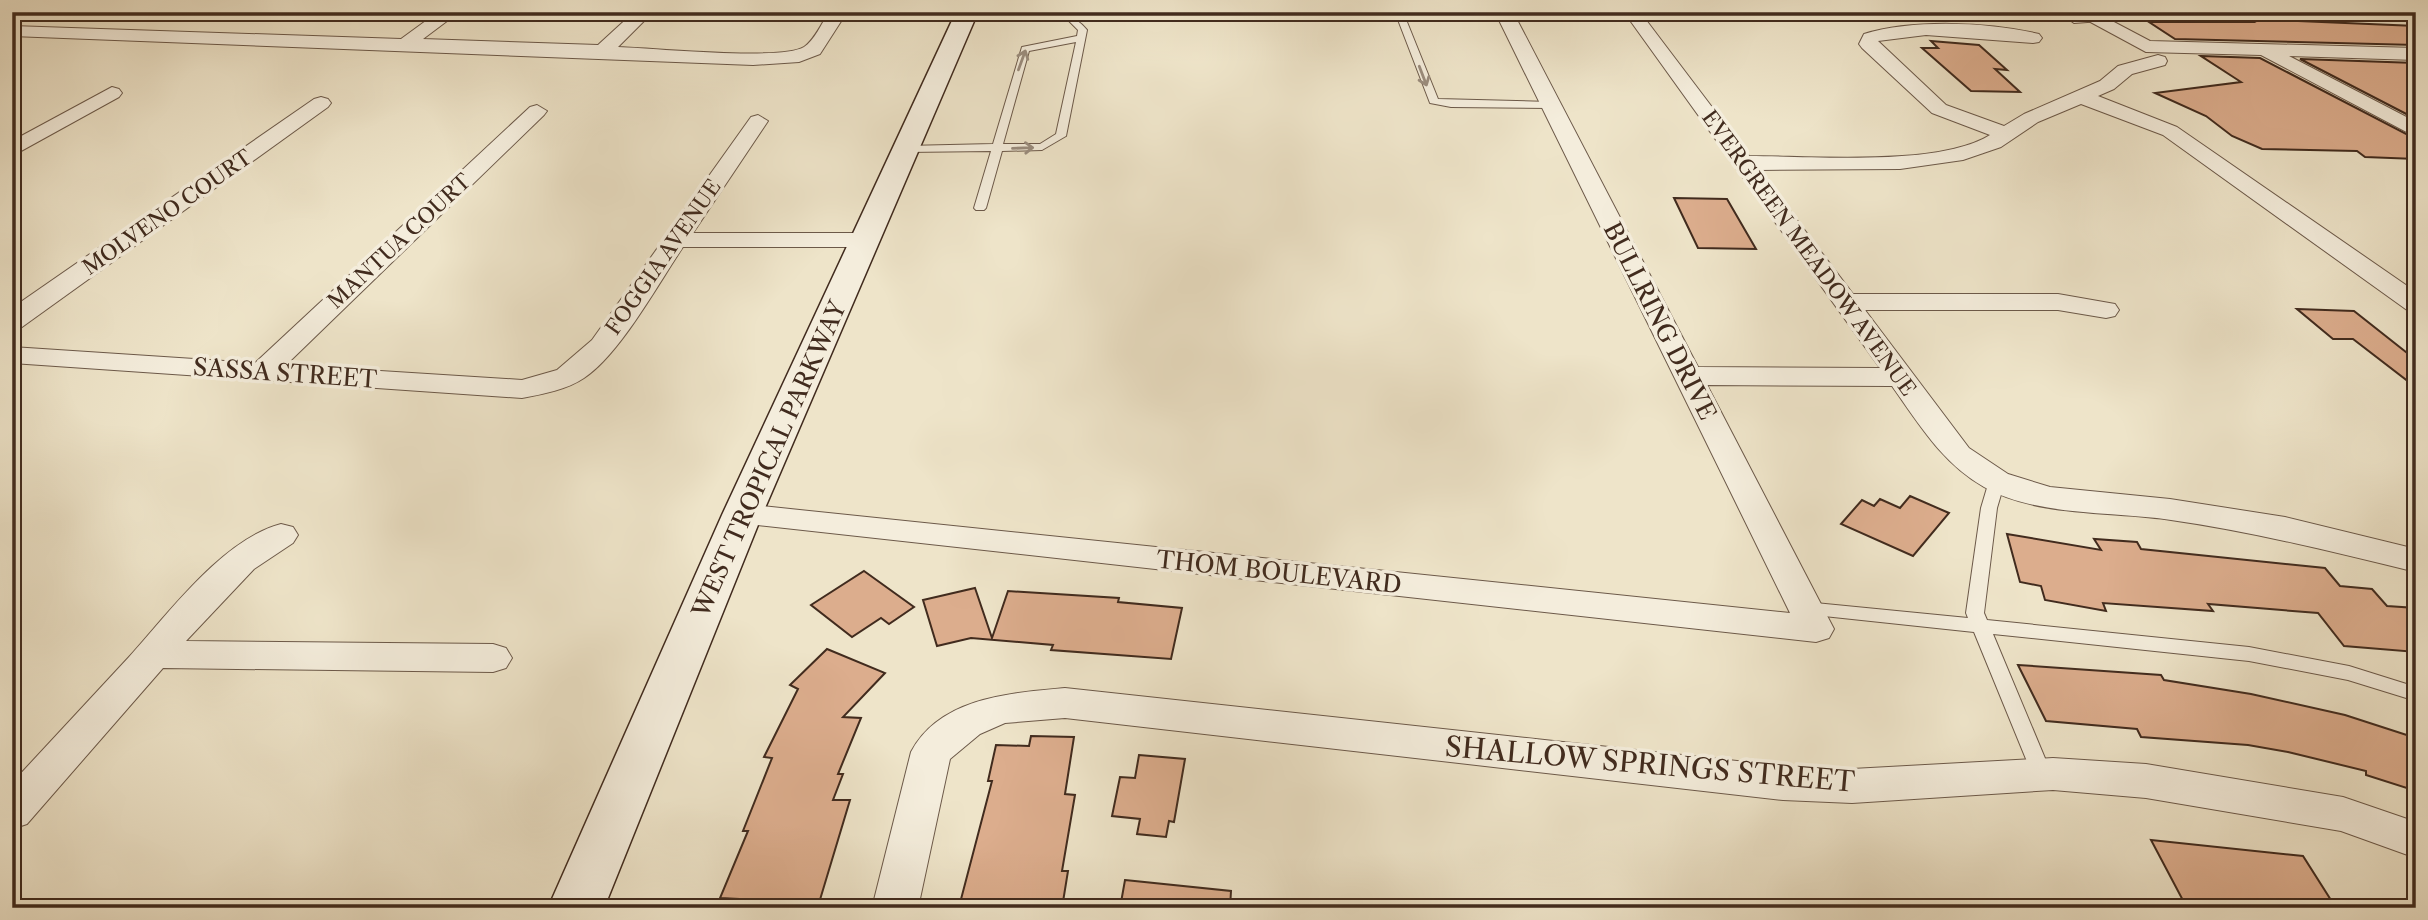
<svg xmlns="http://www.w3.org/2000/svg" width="2428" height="920" font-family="'Libre Caslon Text',serif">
	<rect width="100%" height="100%" fill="#eee4c9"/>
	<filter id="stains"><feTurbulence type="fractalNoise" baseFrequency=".00286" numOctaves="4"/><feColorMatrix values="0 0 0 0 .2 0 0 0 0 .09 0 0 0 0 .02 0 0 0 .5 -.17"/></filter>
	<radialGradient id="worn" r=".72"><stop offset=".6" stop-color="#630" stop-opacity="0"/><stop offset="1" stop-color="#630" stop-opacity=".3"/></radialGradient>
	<g fill="#dcad8d" stroke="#412b1e" stroke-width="2">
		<polygon points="2248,19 2416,26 2416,45 2175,39 2149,22 2253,22"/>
		<polygon points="1931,41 1979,45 2007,70 1995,69 2020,92 1971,91 1922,48 1938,48"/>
		<polygon points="2201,56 2260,58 2416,139 2416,159 2365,157 2357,151 2262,149 2232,136 2206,116 2155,93 2241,82"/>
		<polygon points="2300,59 2416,63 2416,119"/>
		<polygon points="1674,198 1727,199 1756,249 1698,248"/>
		<polygon points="2297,309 2354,311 2416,360 2416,373 2409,382 2353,339 2333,339"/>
		<polygon points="1910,496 1949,513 1913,556 1841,524 1862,500 1874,506 1880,499 1900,508"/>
		<polygon points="2007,534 2101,550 2094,539 2137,542 2141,549 2325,568 2340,586 2372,589 2387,606 2416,608 2416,652 2344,646 2318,613 2208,604 2213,611 2103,603 2106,611 2045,600 2041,586 2020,582"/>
		<polygon points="864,571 914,607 889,624 881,618 852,637 811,605"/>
		<polygon points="975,588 992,638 1008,591 1119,598 1118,602 1182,608 1171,659 1051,650 1053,645 971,638 937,646 923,600"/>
		<polygon points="827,649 885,673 843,717 861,718 838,774 843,774 833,800 850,800 819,903 720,898 748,831 743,831 772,758 764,757 798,689 790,685"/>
		<polygon points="2018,665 2161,675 2164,680 2251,694 2345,715 2416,738 2416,791 2366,775 2366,771 2288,752 2248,745 2141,737 2137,729 2046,721"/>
		<polygon points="1031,736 1074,737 1065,794 1075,795 1062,871 1068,871 1062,908 978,908 979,904 960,903 992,781 988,781 996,745 1029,746"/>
		<polygon points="1139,755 1185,759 1174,822 1169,821 1166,837 1137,834 1140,819 1112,816 1120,777 1135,778"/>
		<polygon points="2151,840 2303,856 2336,908 2187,908"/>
		<polygon points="1125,880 1231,891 1230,908 1120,908"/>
	</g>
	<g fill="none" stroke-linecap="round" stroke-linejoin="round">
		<defs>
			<g id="lane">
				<polygon points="1012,12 1008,15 967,16 963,13"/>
				<path d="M 1034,12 C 1057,12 1072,12 1087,30 L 1066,136 L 1042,150 L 1002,151 L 986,208 L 984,210 L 976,210 L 974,208 L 991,151 L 906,152 L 901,149 L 906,146 L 993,144 L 1022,47 L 1077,36 L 1078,30 L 1069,21 ZM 1076,42 L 1056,134 L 1040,144 L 1003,144 L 1029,51 Z"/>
				<polygon points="1395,12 1403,12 1438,99 1550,102 1555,105 1550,108 1451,107 1430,103"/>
				<polygon points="2098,16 2102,19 2101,21 2074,23 2070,20 2074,17"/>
				<polygon points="1997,476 2005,481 1997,508 1984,613 1987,620 2249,647 2349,666 2416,687 2416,701 2348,680 2249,661 1993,634 2052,775 2049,781 2042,783 2035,781 1974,632 1805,614 1799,612 1796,608 1799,604 1805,602 1968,618 1966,613 1981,508 1989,481"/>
			</g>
			<g id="street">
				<path d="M 438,12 L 459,12 L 423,39 L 598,45 L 634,12 L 653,12 L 618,47 C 652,48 780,61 804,47 C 814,41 822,23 829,12 L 847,12 L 820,54 L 799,62 L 753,65 L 12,36 L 12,26 L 401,39 Z"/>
				<path d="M 1495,12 L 1513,12 L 1698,367 L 1880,368 L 1624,12 L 1640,12 L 1749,156 C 1811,156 1938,167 1990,135 L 1932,113 L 1862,48 L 1859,44 L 1864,34 C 1913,19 1989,22 2039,34 L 2042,38 L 2039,42 L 2033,43 L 1926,35 L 1878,41 L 1946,105 L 2004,126 L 2024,114 L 2100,81 L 2118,66 L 2158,55 L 2165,57 L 2167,61 L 2165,65 L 2132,74 L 2114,89 L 2098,96 L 2177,127 L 2416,292 L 2416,312 L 2407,310 L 2163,135 L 2081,104 L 2038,122 L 2001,147 L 1963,160 L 1900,169 L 1759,170 L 1853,294 L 2058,294 L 2115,304 L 2119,310 L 2115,316 L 2106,318 L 2058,310 L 1865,310 L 1969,448 L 2008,474 L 2050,487 L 2170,499 L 2285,517 L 2416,549 L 2416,572 C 2335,552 2254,532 2171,520 C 2113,511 2037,517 1984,487 C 1942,463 1919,424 1892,386 L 1707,385 L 1834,629 L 1829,638 L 1816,642 L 730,522 L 725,515 L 730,508 L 742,504 L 1790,613 Z"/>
				<polygon points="2072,12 2095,12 2150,41 2416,48 2416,60 2289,56 2416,122 2416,137 2261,55 2146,52"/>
				<polygon points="112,87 119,89 122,93 119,97 12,156 12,141"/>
				<polygon points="321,97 328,99 331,103 328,107 22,327 12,329 12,308 314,99"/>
				<path d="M 537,105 L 547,111 L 544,115 L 286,365 L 522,380 L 557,370 L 592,340 L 751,117 L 758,115 L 768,121 L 693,233 L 865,233 L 874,235 L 877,240 L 874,245 L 865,247 L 683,247 C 658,284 620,354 584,378 C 566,390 543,394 522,398 L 12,363 L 12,347 L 255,363 L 530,107 Z"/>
				<path d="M 281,524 L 293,527 L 298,535 L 293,543 L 254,569 L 186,641 L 493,644 L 506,648 L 512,658 L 506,668 L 493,672 L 163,668 L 27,824 L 12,829 L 12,783 C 51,741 90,699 129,657 C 168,614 223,539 281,524 Z"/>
				<path d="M 1065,688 L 1783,766 L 1852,769 L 2053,758 L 2146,764 L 2343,797 L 2416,822 L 2416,858 L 2341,831 L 2146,798 L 2053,790 L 1852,803 L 1783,800 L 1065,718 L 1005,723 L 980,734 L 950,759 L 918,908 L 872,908 L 911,752 C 940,697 1011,693 1065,688 Z"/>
			</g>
			<polygon id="secondary" points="956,12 978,12 762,515 604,908 548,908 722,515"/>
		</defs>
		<use href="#lane" stroke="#6c5949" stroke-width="2"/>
		<use href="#street" stroke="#6c5949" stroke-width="2"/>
		<use href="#secondary" stroke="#412b1e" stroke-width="3"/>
		<use href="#lane" fill="#f4eddc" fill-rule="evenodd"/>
		<use href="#street" fill="#f4eddc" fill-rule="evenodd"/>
		<use href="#secondary" fill="#f4eddc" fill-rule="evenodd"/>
	</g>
	<defs><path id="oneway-shaft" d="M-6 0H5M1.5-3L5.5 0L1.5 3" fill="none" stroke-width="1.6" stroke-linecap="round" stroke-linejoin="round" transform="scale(1.75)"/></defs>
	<g stroke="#9a8c7d">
		<use href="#oneway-shaft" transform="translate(1022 60) rotate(-70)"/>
		<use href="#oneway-shaft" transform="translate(1423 76) rotate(69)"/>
		<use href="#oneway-shaft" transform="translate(1023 148) rotate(-2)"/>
	</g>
	<g text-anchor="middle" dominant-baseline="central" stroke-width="7" stroke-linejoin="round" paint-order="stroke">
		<g font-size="21" fill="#412b1e" stroke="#f4eddc">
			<text transform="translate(167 212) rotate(-35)">MOLVENO COURT</text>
			<text transform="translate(399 241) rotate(-43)">MANTUA COURT</text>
			<text transform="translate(1809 253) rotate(54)">EVERGREEN MEADOW AVENUE</text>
			<text transform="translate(663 257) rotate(-55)">FOGGIA AVENUE</text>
		</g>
		<g font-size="24" fill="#412b1e" stroke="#f4eddc">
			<text transform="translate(1660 321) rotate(63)">BULLRING DRIVE</text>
			<text transform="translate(285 373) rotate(4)">SASSA STREET</text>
			<text transform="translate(769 459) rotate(-66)">WEST TROPICAL PARKWAY</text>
			<text transform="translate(1279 572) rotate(6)">THOM BOULEVARD</text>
		</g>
		<g font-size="28" fill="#412b1e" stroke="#f4eddc">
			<text transform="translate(1650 764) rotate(5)">SHALLOW SPRINGS STREET</text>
		</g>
	</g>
	<rect width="2428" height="920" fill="none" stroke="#eee4c9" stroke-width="42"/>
	<rect x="14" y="14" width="2400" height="892" fill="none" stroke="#412b1e" stroke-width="3.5"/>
	<rect x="21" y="21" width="2386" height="878" fill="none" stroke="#412b1e" stroke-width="2"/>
	<rect width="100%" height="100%" filter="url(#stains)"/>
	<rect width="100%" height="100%" fill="url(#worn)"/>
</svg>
